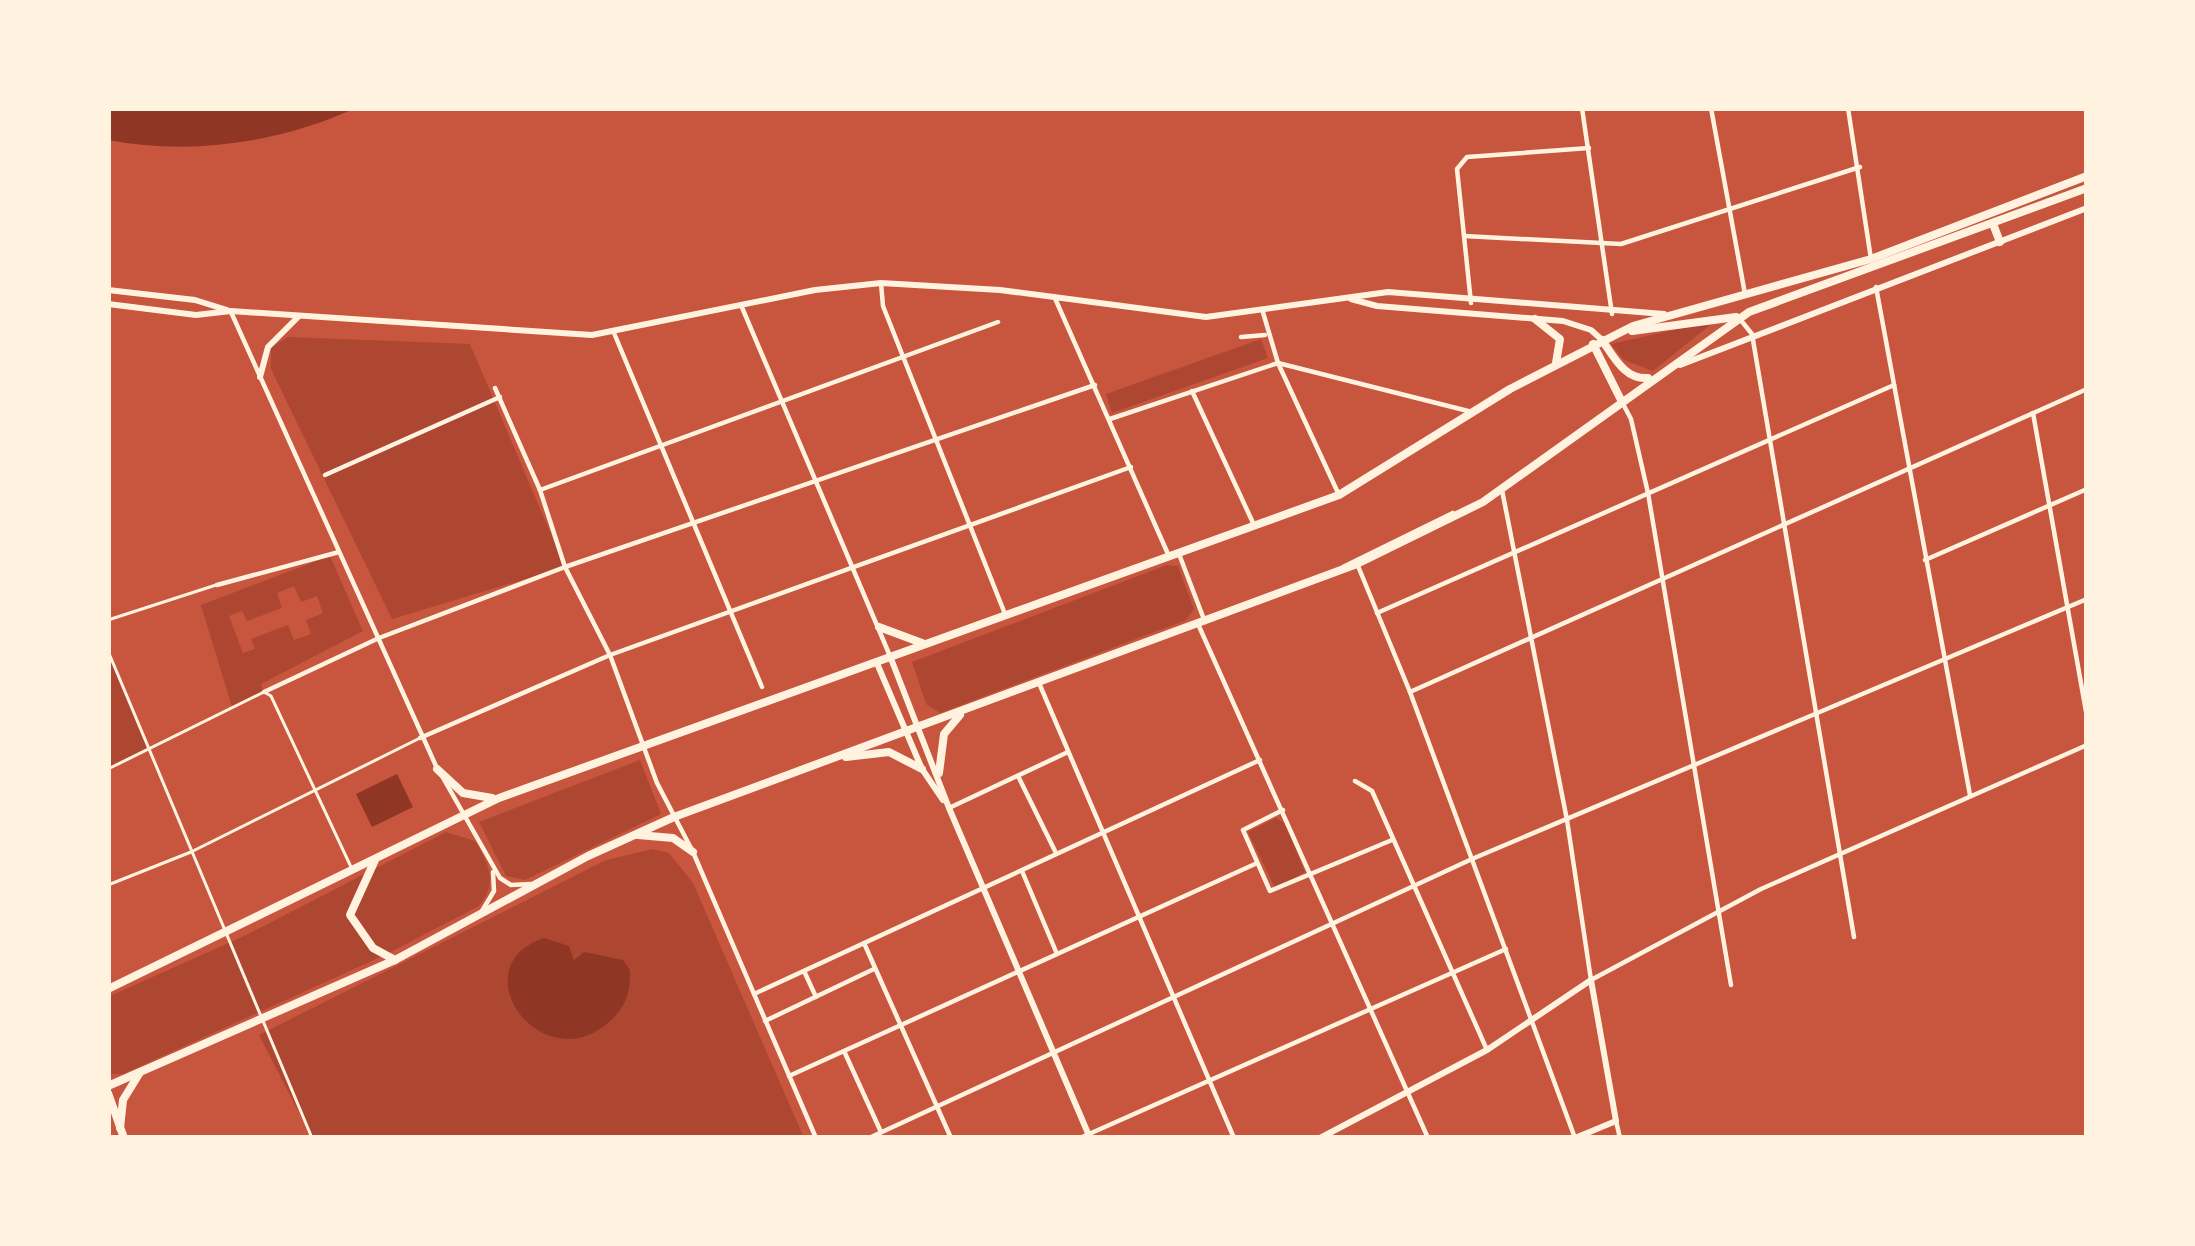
<svg xmlns="http://www.w3.org/2000/svg" width="2195" height="1246" font-family="'Titillium Web',sans-serif">
	<rect width="100%" height="100%" fill="#c8553d"/>
	<g fill="#ae4732" fill-rule="evenodd">
		<polygon points="1715,321 1653,371 1624,360 1611,344"/>
		<polygon points="288,337 470,344 565,567 392,619 271,369 271,348"/>
		<polygon points="1261,339 1268,358 1112,413 1106,394"/>
		<path d="M 330,556 L 363,631 L 261,684 L 264,692 L 232,707 L 201,605 ZM 294,586 L 301,602 L 317,596 L 323,613 L 306,620 L 311,634 L 294,640 L 288,625 L 251,639 L 255,649 L 243,653 L 229,616 L 242,611 L 247,621 L 282,608 L 277,593 Z"/>
		<polygon points="1167,565 1178,566 1194,609 1186,620 940,713 926,704 912,662"/>
		<polygon points="108,651 149,749 108,769"/>
		<polygon points="640,760 661,814 525,880 506,876 479,822"/>
		<polygon points="1276,818 1285,823 1305,872 1275,888 1248,832"/>
		<path d="M 446,832 L 475,841 C 489,863 498,884 479,906 L 387,954 L 123,1074 L 111,1074 L 108,997 L 246,935 Z"/>
		<polygon points="653,849 669,853 693,883 804,1138 312,1138 259,1035 606,860"/>
	</g>
	<g fill="#8f3625">
		<path d="M 108,108 L 356,108 C 278,143 192,156 108,140 Z"/>
		<polygon points="397,774 413,807 372,827 356,794"/>
		<path d="M 544,938 L 569,946 L 574,960 L 584,952 L 623,960 L 630,970 C 631,991 626,1007 610,1021 C 543,1083 458,967 544,938 Z"/>
	</g>
	<g fill="none" stroke-linecap="round" stroke-linejoin="round">
		<polyline stroke="#fff3e0" stroke-width="3" points="1343,566 1453,512"/>
		<g stroke="#fff3e0" stroke-width="3">
			<polyline points="108,620 216,585"/>
			<polyline points="108,651 312,1138"/>
			<polyline points="108,769 264,692 271,696 351,867"/>
			<polyline points="108,885 191,852 418,739"/>
		</g>
		<g stroke="#fff3e0" stroke-width="4.5">
			<polyline points="1582,108 1612,314"/>
			<polyline points="1711,108 1745,294"/>
			<polyline points="1848,108 1871,259"/>
			<polyline points="1464,236 1621,244 1860,167"/>
			<polyline points="881,283 883,306 1005,614"/>
			<polyline points="1876,287 1970,795"/>
			<polyline points="1054,296 1168,554"/>
			<polyline points="1471,303 1457,169 1467,157 1589,148"/>
			<polyline points="741,305 890,656"/>
			<polyline points="1262,309 1278,363 1339,495"/>
			<polyline points="231,312 436,766"/>
			<polyline points="1739,318 1752,334 1854,937"/>
			<polyline points="614,333 762,687"/>
			<polyline points="1241,337 1265,335"/>
			<polyline points="495,388 540,490 565,567 610,655 657,783 693,852 816,1138"/>
			<polyline points="1192,391 1254,525"/>
			<polyline points="1622,402 1631,419 1648,493 1731,985"/>
			<polyline points="2033,413 2087,717"/>
			<polyline points="1110,419 1278,363 1472,412"/>
			<polyline points="325,475 500,397"/>
			<polyline points="540,490 998,322"/>
			<polyline points="1502,490 1567,820 1591,980 1761,889 2087,745"/>
			<polyline points="1179,554 1205,622"/>
			<polyline points="1925,560 2087,489"/>
			<polyline points="1358,566 1410,692 1575,1138"/>
			<polyline points="217,585 339,552"/>
			<polyline points="1377,613 1894,385"/>
			<polyline points="1198,624 1428,1138"/>
			<polyline points="1039,683 1234,1138"/>
			<polyline points="264,692 379,638 565,567 1095,385"/>
			<polyline points="1410,692 2087,389"/>
			<polyline points="420,738 610,655 1131,467"/>
			<polyline points="442,776 500,878 511,885 531,884"/>
			<polyline points="1018,776 1055,851"/>
			<polyline points="1355,781 1372,791 1487,1050"/>
			<polyline points="949,808 1068,752"/>
			<polyline points="1283,810 1243,830 1270,891 1392,840"/>
			<polyline points="1022,871 1057,954"/>
			<polyline points="482,911 494,891 493,872"/>
			<polyline points="864,943 951,1138"/>
			<polyline points="804,971 816,997"/>
			<polyline points="754,994 1260,760"/>
			<polyline points="765,1021 874,969"/>
			<polyline points="844,1051 881,1132"/>
			<polyline points="789,1076 1255,864"/>
			<polyline points="1616,1121 1620,1138"/>
			<polyline points="869,1138 1472,859 2087,599"/>
			<polyline points="1080,1138 1506,949"/>
		</g>
		<g stroke="#fff3e0" stroke-width="6">
			<polyline points="108,290 195,300 227,310"/>
			<polyline points="1351,299 1377,306 1563,321 1591,330 1602,340"/>
			<polyline points="108,304 196,315 231,311 592,335 815,290 881,283 1000,290 1206,317 1388,292 1664,314"/>
			<polyline points="1680,365 2087,208"/>
			<polyline points="260,377 268,347 298,317"/>
			<polyline points="890,656 949,808 1090,1138"/>
			<polyline points="876,661 922,769 943,800"/>
			<polyline points="1320,1138 1487,1050 1591,980 1616,1121 1575,1138"/>
		</g>
		<g stroke="#fff3e0" stroke-width="8">
			<polyline points="1993,224 2000,242"/>
			<polyline points="1535,319 1560,339 1556,363"/>
			<polyline points="1632,331 1736,317"/>
			<path d="M 1602,340 C 1614,357 1625,380 1648,378"/>
			<polyline points="1593,344 1622,402"/>
			<polyline points="879,627 922,643"/>
			<polyline points="846,757 889,752 922,769"/>
			<polyline points="437,769 463,793 492,798"/>
			<polyline points="939,773 944,734 960,715"/>
			<polyline points="638,835 673,838 693,852"/>
			<polyline points="375,860 350,915 373,948 395,960"/>
			<polyline points="108,989 499,798 1339,495 1510,389 1633,326 1871,259 2087,176"/>
			<polyline points="108,1086 395,960 588,856 674,817 1357,564 1483,502 1749,312 2087,188"/>
			<polyline points="108,1093 124,1138"/>
			<polyline points="120,1128 123,1100 139,1074"/>
		</g>
	</g>
	<rect width="2195" height="1246" fill="none" stroke="#fff3e0" stroke-width="222"/>
</svg>
